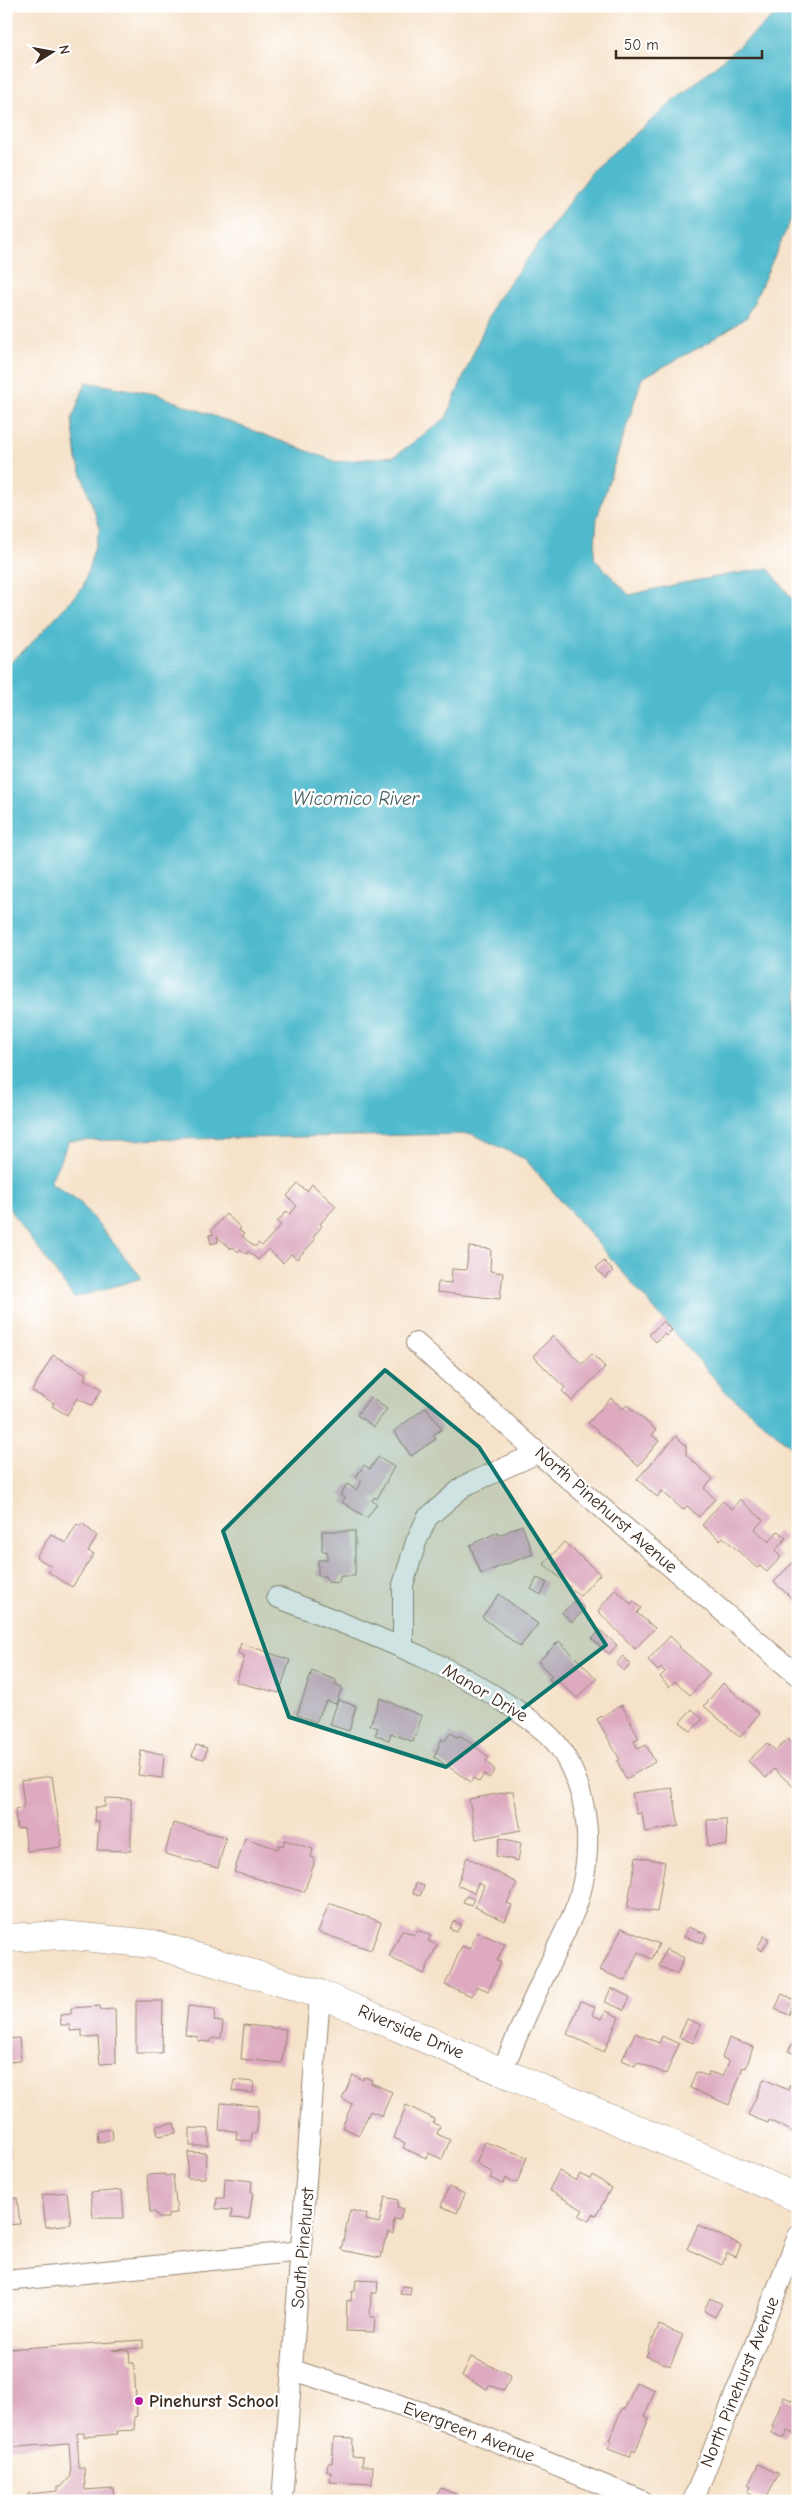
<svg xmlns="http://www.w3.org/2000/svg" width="804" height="2507" font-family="'Comic Neue',sans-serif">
	<rect width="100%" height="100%" fill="#fff"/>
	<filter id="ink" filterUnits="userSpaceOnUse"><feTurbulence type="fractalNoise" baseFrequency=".02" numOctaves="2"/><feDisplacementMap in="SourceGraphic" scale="10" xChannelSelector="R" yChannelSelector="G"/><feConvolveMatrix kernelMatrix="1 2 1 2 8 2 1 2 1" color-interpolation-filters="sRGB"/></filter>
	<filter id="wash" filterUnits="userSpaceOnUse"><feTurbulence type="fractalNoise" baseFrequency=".0096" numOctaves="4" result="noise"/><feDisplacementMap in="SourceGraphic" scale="20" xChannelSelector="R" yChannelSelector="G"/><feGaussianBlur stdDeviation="1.12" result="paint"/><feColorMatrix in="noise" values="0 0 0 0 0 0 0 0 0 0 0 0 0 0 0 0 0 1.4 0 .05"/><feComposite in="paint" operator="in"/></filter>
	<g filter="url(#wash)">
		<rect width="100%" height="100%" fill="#f6e2c9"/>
		<polygon fill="#50bacd" stroke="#467276" points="786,6 798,6 798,204 747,317 704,345 642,378 597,518 594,558 629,595 677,584 768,568 798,606 798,1452 725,1391 525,1159 472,1134 69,1141 50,1182 79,1201 142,1278 74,1298 8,1207 6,1208 6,666 30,645 83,587 100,528 77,460 72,419 86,382 155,394 337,462 395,456 446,418 495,302 595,168"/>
		<g id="blocks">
			<g fill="#ddaac0">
				<polygon points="298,1184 307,1191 312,1184 336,1206 320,1224 322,1226 313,1237 315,1240 297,1259 291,1254 283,1263 268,1249 258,1260 248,1251 246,1254 240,1249 238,1252 233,1247 231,1249 217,1236 218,1242 211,1244 209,1235 214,1234 211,1231 226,1214 241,1228 239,1230 244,1234 242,1236 255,1247 258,1243 262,1246 281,1225 277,1222 287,1211 290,1214 297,1206 287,1196"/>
				<polygon points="469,1247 491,1249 490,1271 503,1273 500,1299 437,1292 438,1282 451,1283 452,1269 466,1270"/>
				<polygon points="604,1261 613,1271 605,1278 596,1268"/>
				<polygon points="663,1321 672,1330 666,1336 664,1334 656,1342 649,1335"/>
				<polygon points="553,1336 582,1364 592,1354 605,1367 572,1401 562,1391 565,1388 533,1356"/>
				<polygon points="53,1355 87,1374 84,1379 102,1389 92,1406 77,1398 67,1415 52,1406 54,1403 32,1391"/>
				<polygon points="370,1397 387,1409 374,1427 357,1415"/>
				<polygon points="611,1398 623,1409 627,1405 656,1430 652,1435 659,1441 638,1466 588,1423"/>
				<polygon points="426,1407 442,1429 433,1435 436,1439 411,1456 394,1431"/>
				<polygon points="676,1436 686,1446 686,1455 713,1479 704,1488 715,1499 699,1517 687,1506 683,1510 662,1491 657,1497 637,1479"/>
				<polygon points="378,1457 394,1467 377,1499 374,1497 372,1501 377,1504 367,1518 342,1502 345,1498 340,1495 347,1484 356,1490 362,1481 356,1477 364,1465 370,1469"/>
				<polygon points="740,1499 763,1520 755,1529 769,1542 778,1531 786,1538 775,1551 781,1557 767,1572 760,1566 757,1568 723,1537 720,1540 702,1525 723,1501 732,1509"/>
				<polygon points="82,1523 97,1536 88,1551 94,1554 72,1587 48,1572 52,1567 36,1557 51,1534 66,1543 77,1524 80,1526"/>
				<polygon points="522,1525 533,1554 481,1574 470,1545 498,1532 499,1535"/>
				<polygon points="322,1531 355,1531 355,1576 341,1576 338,1583 328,1582 325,1576 318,1576 318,1560 327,1560 327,1551 322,1551"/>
				<polygon points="564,1542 600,1574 580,1596 544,1564"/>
				<polygon points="794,1561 798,1565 798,1604 774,1582"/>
				<polygon points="537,1578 547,1583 541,1595 531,1589"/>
				<polygon points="615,1589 631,1604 633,1601 641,1608 637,1613 655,1628 635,1649 598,1611"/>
				<polygon points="499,1594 538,1624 520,1647 482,1617"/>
				<polygon points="576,1600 585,1609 572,1622 562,1613"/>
				<polygon points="600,1630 617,1645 609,1654 592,1639"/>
				<polygon points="670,1636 680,1646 679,1647 710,1674 690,1695 675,1681 669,1687 660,1677 665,1672 661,1668 658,1671 648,1660"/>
				<polygon points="559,1641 597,1679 577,1698 558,1681 555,1684 549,1679 552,1676 538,1662"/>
				<polygon points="241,1643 290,1660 279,1693 236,1682 245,1656 238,1653"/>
				<polygon points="623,1656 631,1664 624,1671 616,1664"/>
				<polygon points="312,1671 336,1680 335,1684 342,1687 336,1704 327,1701 325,1703 316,1722 297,1715"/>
				<polygon points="723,1683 759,1714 740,1737 704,1706"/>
				<polygon points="380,1698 422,1716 413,1742 391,1733 389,1740 375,1735 378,1728 370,1725"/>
				<polygon points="338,1700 356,1706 349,1731 330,1725"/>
				<polygon points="622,1705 639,1739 634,1741 638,1749 646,1745 655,1762 626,1779 617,1761 620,1760 597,1719"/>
				<polygon points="692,1709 703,1719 691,1731 680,1722"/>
				<polygon points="451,1732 456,1737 461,1736 489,1757 486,1761 495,1770 489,1778 484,1774 479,1782 473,1778 471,1782 434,1757 442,1739 445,1741"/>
				<polygon points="787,1739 798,1749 798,1785 795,1788 774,1769 766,1778 748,1761 767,1743 776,1751"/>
				<polygon points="196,1745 207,1748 204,1759 192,1756"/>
				<polygon points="141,1751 164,1754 162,1778 138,1775"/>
				<polygon points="52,1776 62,1847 27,1851 24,1828 17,1829 15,1809 22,1808 24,1805 21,1780"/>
				<polygon points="672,1788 679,1826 645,1832 642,1813 637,1814 632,1793"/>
				<polygon points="513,1791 521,1830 476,1839 469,1799"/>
				<polygon points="105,1798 131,1799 131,1851 97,1850 99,1821 94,1821 95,1807 105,1807"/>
				<polygon points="726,1819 727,1845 708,1846 707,1820"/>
				<polygon points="173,1823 226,1837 218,1868 165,1854"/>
				<polygon points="245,1838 278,1849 279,1845 283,1846 285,1840 313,1849 311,1857 314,1858 314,1864 304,1892 234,1872"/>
				<polygon points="500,1838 521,1843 518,1861 496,1856"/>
				<polygon points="467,1857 517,1883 507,1903 512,1905 505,1921 475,1907 484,1886 478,1883 474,1893 457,1885"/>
				<polygon points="636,1857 665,1862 657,1912 627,1908"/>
				<polygon points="416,1883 424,1886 420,1896 413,1893"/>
				<polygon points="466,1896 474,1899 471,1905 463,1902"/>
				<polygon points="329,1903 381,1922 371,1950 318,1932"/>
				<polygon points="453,1921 461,1924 457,1932 450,1929"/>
				<polygon points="688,1927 706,1934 703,1943 684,1937"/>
				<polygon points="622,1928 659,1944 652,1959 638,1952 625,1981 600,1970"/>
				<polygon points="402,1930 415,1935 417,1930 431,1936 428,1941 437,1945 424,1974 389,1957"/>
				<polygon points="477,1932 505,1944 497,1961 501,1962 488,1991 477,1986 472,1996 445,1985 462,1946 470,1949"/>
				<polygon points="764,1936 769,1939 762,1951 757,1948"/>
				<polygon points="666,1949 684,1958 677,1974 659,1966"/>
				<polygon points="611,1988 630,1997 624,2010 605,2002"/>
				<polygon points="782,1994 795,2000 789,2015 775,2009"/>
				<polygon points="136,2001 163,2001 162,2053 136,2053"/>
				<polygon points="581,2001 595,2007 592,2015 602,2019 606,2011 619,2017 604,2052 567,2034"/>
				<polygon points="100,2006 101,2010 115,2009 116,2063 100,2064 98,2037 86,2038 82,2036 82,2030 70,2031 70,2025 61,2025 60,2015 71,2014 71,2008"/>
				<polygon points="188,2006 215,2009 214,2021 223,2022 221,2038 212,2038 211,2042 198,2041 198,2037 185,2035"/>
				<polygon points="687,2019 701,2025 693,2043 679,2037"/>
				<polygon points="244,2025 286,2029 282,2063 241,2059"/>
				<polygon points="635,2033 659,2043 662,2036 679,2044 666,2074 637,2062 635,2066 622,2060"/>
				<polygon points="798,2035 798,2055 788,2051"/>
				<polygon points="19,2038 21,2061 6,2062 6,2039"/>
				<polygon points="729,2038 753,2047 746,2068 743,2067 729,2105 690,2088 696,2072 708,2076 709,2072 723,2076 729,2061 722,2058"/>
				<polygon points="353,2075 363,2080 364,2077 372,2080 371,2083 392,2092 382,2116 370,2111 359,2135 342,2127 352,2104 342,2099"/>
				<polygon points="764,2079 788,2090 790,2085 798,2088 798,2123 793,2132 769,2120 768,2123 748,2115"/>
				<polygon points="234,2080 254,2082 253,2093 232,2091"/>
				<polygon points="221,2103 258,2106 258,2125 256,2133 252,2133 251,2141 236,2140 237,2131 219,2130"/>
				<polygon points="406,2105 434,2119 433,2123 440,2126 437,2134 450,2140 442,2159 428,2153 426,2158 403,2148 405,2143 394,2138"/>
				<polygon points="174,2123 176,2133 158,2136 156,2126"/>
				<polygon points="190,2128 209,2129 209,2146 190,2146"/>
				<polygon points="112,2129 113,2140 98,2142 97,2131"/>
				<polygon points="485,2142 527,2157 517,2183 506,2178 504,2184 490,2178 493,2173 476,2163"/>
				<polygon points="6,2145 9,2145 10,2157 6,2157"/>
				<polygon points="188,2152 206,2153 205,2178 187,2178"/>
				<polygon points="559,2171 576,2181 580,2174 591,2179 593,2175 611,2188 596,2216 592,2214 589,2221 579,2216 583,2210 549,2190"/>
				<polygon points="165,2174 165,2176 173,2175 177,2213 168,2214 168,2218 159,2218 155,2212 150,2212 147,2175"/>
				<polygon points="225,2178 252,2181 251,2192 253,2192 249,2219 231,2218 232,2210 216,2209 217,2198 224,2198"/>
				<polygon points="449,2187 465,2194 457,2213 441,2206"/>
				<polygon points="122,2190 124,2218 93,2218 91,2193"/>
				<polygon points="67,2192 71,2224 46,2227 42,2195"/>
				<polygon points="385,2197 398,2200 397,2207 403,2209 400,2220 394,2219 393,2234 389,2232 387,2239 385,2239 381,2258 341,2250 350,2210 367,2214 366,2220 379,2223"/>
				<polygon points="17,2198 20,2224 6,2225 6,2199"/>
				<polygon points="698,2225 741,2245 736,2257 727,2253 722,2265 687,2249"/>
				<polygon points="356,2280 378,2281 377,2293 371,2293 370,2317 375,2317 374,2332 346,2331 347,2300 351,2301 352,2291 355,2291"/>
				<polygon points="402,2286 411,2287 410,2295 400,2294"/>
				<polygon points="710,2298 722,2304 715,2317 704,2311"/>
				<polygon points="659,2325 683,2335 670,2366 646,2356"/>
				<polygon points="143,2340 143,2348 112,2350 129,2351 130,2363 134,2363 137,2416 134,2417 135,2430 117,2431 118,2434 84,2437 84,2433 77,2433 79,2468 84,2468 85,2490 113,2488 114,2501 28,2501 28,2494 58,2491 58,2486 62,2486 71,2476 69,2443 6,2448 6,2349"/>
				<polygon points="471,2357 511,2375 504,2391 489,2385 487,2389 462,2376"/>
				<polygon points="636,2382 655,2390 645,2416 649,2418 635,2452 632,2450 629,2457 608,2449 612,2441 609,2440 622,2408 625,2409"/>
				<polygon points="784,2397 798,2403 798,2426 795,2434 787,2431 785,2438 772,2433 774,2427 772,2426"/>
				<polygon points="334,2437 353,2438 352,2456 363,2457 362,2466 373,2466 372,2484 330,2482 331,2472 327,2472 328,2463 332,2463"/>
				<polygon points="758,2464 779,2474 764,2501 747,2493 750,2487 748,2486"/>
				<polygon points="441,2488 457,2495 455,2497 460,2501 433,2501"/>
			</g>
		</g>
	</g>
	<g filter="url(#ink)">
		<use href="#blocks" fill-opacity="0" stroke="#988674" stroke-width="1"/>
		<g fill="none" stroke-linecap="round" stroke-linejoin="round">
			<defs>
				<g id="street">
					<polyline points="416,1343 538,1453 798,1676"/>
					<path d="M 277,1597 C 361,1631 448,1661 522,1714 C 536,1724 554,1737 563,1753 C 590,1798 593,1849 579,1898 C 573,1918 561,1938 553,1957 C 535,1995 518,2033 502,2071"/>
					<polyline points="403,1648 403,1585 416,1542 427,1518 464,1486 538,1453"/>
					<polyline points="6,2281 302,2251"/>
					<polyline points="293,2370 433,2416 643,2501"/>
					<polyline points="282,2501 320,1994"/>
					<polyline points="693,2501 798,2236"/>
				</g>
				<polyline id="secondary" points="6,1938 63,1935 153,1944 320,1994 798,2198"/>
			</defs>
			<use href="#street" stroke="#988674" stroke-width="22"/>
			<use href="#secondary" stroke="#988674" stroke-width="29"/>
			<use href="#street" stroke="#fff" stroke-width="20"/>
			<use href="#secondary" stroke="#fff" stroke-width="28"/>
		</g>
	</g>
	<path fill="#0f766e" fill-opacity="0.2" stroke="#0f766e" stroke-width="4" stroke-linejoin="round" d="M 385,1370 L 479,1447 L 606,1645 L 446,1767 L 289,1717 L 223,1531 Z"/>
	<circle fill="#b5179e" stroke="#fff" stroke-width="2" cx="139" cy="2401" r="5"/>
	<g text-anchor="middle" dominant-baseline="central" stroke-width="5" stroke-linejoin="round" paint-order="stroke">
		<g font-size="18" fill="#3b2a1e" stroke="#fff">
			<text transform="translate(606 1510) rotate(41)">North Pinehurst Avenue</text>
			<text transform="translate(485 1693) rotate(31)">Manor Drive</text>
			<text transform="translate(411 2032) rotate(23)">Riverside Drive</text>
			<text transform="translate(303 2248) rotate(-85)">South Pinehurst</text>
			<text transform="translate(740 2382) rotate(-68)">North Pinehurst Avenue</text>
			<text transform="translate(469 2432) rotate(21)">Evergreen Avenue</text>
		</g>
		<g font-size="18" font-weight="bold" fill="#3b2a1e" stroke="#fff" text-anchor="start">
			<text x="149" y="2401">Pinehurst School</text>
		</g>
		<g font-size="19" font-style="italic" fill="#425c5b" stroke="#fff">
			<text x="356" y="799">Wicomico River</text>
		</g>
	</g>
	<rect width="804" height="2507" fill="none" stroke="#fff" stroke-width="25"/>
	<g transform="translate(52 52) rotate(79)" stroke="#ffffff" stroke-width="4" paint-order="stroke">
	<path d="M0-4L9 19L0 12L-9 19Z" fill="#3b2a1e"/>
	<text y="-8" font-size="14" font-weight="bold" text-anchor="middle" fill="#3b2a1e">N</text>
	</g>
	<path d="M616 50v8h146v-8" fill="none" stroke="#3b2a1e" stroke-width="2.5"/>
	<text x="624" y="50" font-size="15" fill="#3b2a1e" stroke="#ffffff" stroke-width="4" paint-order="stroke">50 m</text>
</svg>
